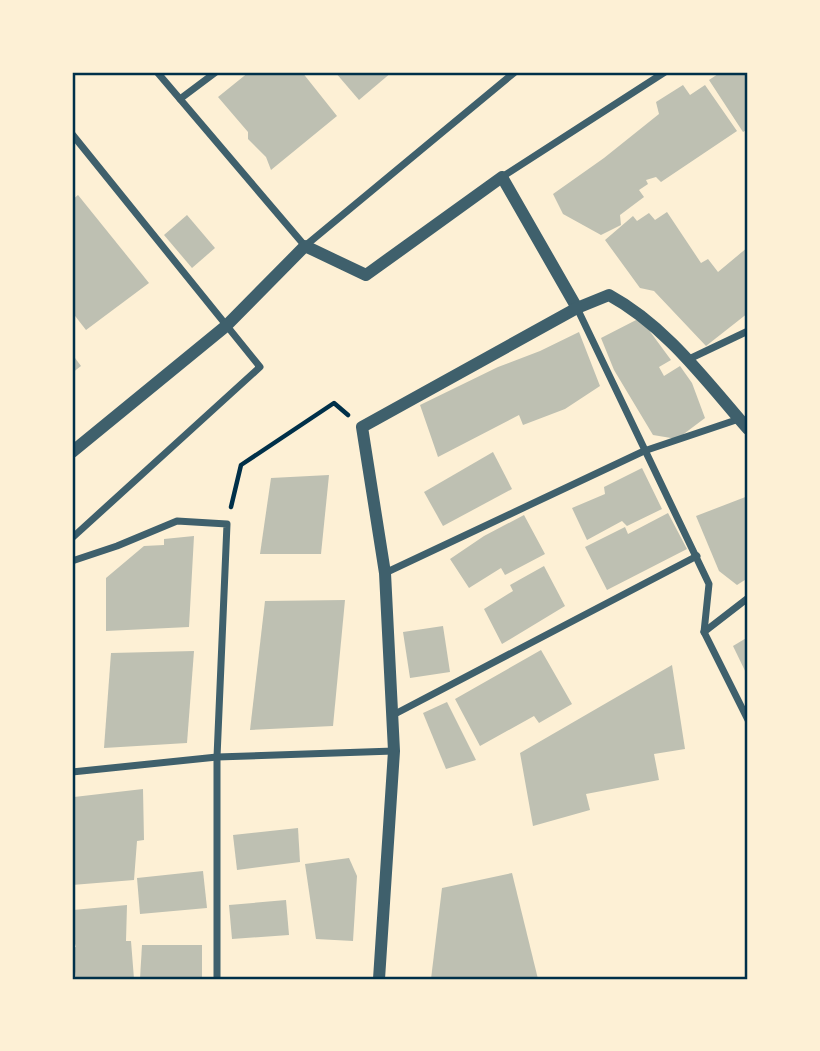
<svg xmlns="http://www.w3.org/2000/svg" width="820" height="1051" font-family="Lora,serif">
	<rect width="100%" height="100%" fill="#fdf0d5"/>
	<g fill="#bec0b2">
		<polygon points="249,72 302,72 337,116 271,170 266,157 248,139 248,132 218,97"/>
		<polygon points="335,72 392,72 359,100"/>
		<polygon points="721,72 736,74 748,72 748,129 743,132 709,80"/>
		<polygon points="683,85 690,95 705,85 737,131 661,182 656,177 646,180 648,184 639,190 644,197 620,215 621,225 601,235 563,214 553,194 604,158 659,114 656,102"/>
		<polygon points="78,195 149,283 86,330 72,312 72,200"/>
		<polygon points="667,212 701,263 708,259 718,272 748,247 748,313 706,346 654,291 640,288 605,240 633,216 637,221 649,213 655,220"/>
		<polygon points="187,215 215,248 192,268 164,235"/>
		<polygon points="640,318 671,360 659,367 664,376 680,366 692,383 705,418 677,439 653,435 614,370 601,338"/>
		<polygon points="579,332 600,386 565,409 523,425 519,415 438,457 420,405 498,367 540,351"/>
		<polygon points="72,354 81,366 72,373"/>
		<polygon points="493,452 512,489 443,526 424,492"/>
		<polygon points="642,468 662,509 627,526 622,521 587,540 572,508 605,494 604,487"/>
		<polygon points="329,475 321,554 260,554 271,478"/>
		<polygon points="748,496 748,578 737,585 719,571 696,516"/>
		<polygon points="668,513 687,549 607,590 585,547 625,527 628,534"/>
		<polygon points="524,515 545,554 505,575 501,568 469,588 450,559 484,536"/>
		<polygon points="194,536 189,627 106,631 106,578 144,546 164,545 164,539"/>
		<polygon points="544,566 565,606 502,644 484,609 513,591 510,585"/>
		<polygon points="345,600 333,726 250,730 265,601"/>
		<polygon points="443,626 450,672 410,678 403,632"/>
		<polygon points="748,637 748,677 733,646"/>
		<polygon points="541,650 572,704 539,723 534,716 480,746 455,699"/>
		<polygon points="194,651 187,743 104,748 111,653"/>
		<polygon points="672,665 685,749 654,754 659,780 586,794 590,810 533,826 520,753"/>
		<polygon points="447,702 476,760 446,769 423,713"/>
		<polygon points="143,789 144,840 137,841 134,880 72,885 74,797"/>
		<polygon points="298,828 300,862 237,870 233,835"/>
		<polygon points="349,858 357,876 353,941 316,939 305,864"/>
		<polygon points="203,871 207,908 140,914 137,878"/>
		<polygon points="512,873 538,979 431,979 442,888"/>
		<polygon points="286,900 289,935 232,939 229,905"/>
		<polygon points="127,905 126,941 131,941 134,979 76,979 72,948 76,947 72,934 73,910"/>
		<polygon points="142,945 202,945 202,979 140,979"/>
	</g>
	<g fill="none" stroke-linecap="round" stroke-linejoin="round">
		<polyline stroke="#003049" stroke-width="4.5" points="231,507 241,465 334,403 348,415"/>
		<g stroke="#3f606c" stroke-width="7">
			<polyline points="157,72 305,246 515,72"/>
			<polyline points="180,99 216,72"/>
			<polyline points="72,134 260,367 72,538"/>
			<polyline points="502,177 665,72"/>
			<polyline points="577,308 709,584 704,632 748,720"/>
			<polyline points="687,360 748,331"/>
			<polyline points="72,561 117,546 177,521 227,524 217,757 217,979"/>
			<polyline points="385,573 644,451 739,419"/>
			<polyline points="704,632 748,598"/>
			<polyline points="393,715 697,556"/>
			<polyline points="72,772 217,757 394,751"/>
		</g>
		<g stroke="#3f606c" stroke-width="12">
			<polyline points="72,452 226,326 305,246 366,275 502,177 577,308"/>
			<path d="M 379,979 L 394,751 L 385,573 L 362,427 L 577,308 L 609,295 C 666,326 706,381 748,429"/>
		</g>
	</g>
	<rect width="820" height="1051" fill="none" stroke="#fdf0d5" stroke-width="147"/>
	<rect x="74" y="74" width="672" height="904" fill="none" stroke="#003049" stroke-width="2.5"/>
</svg>
